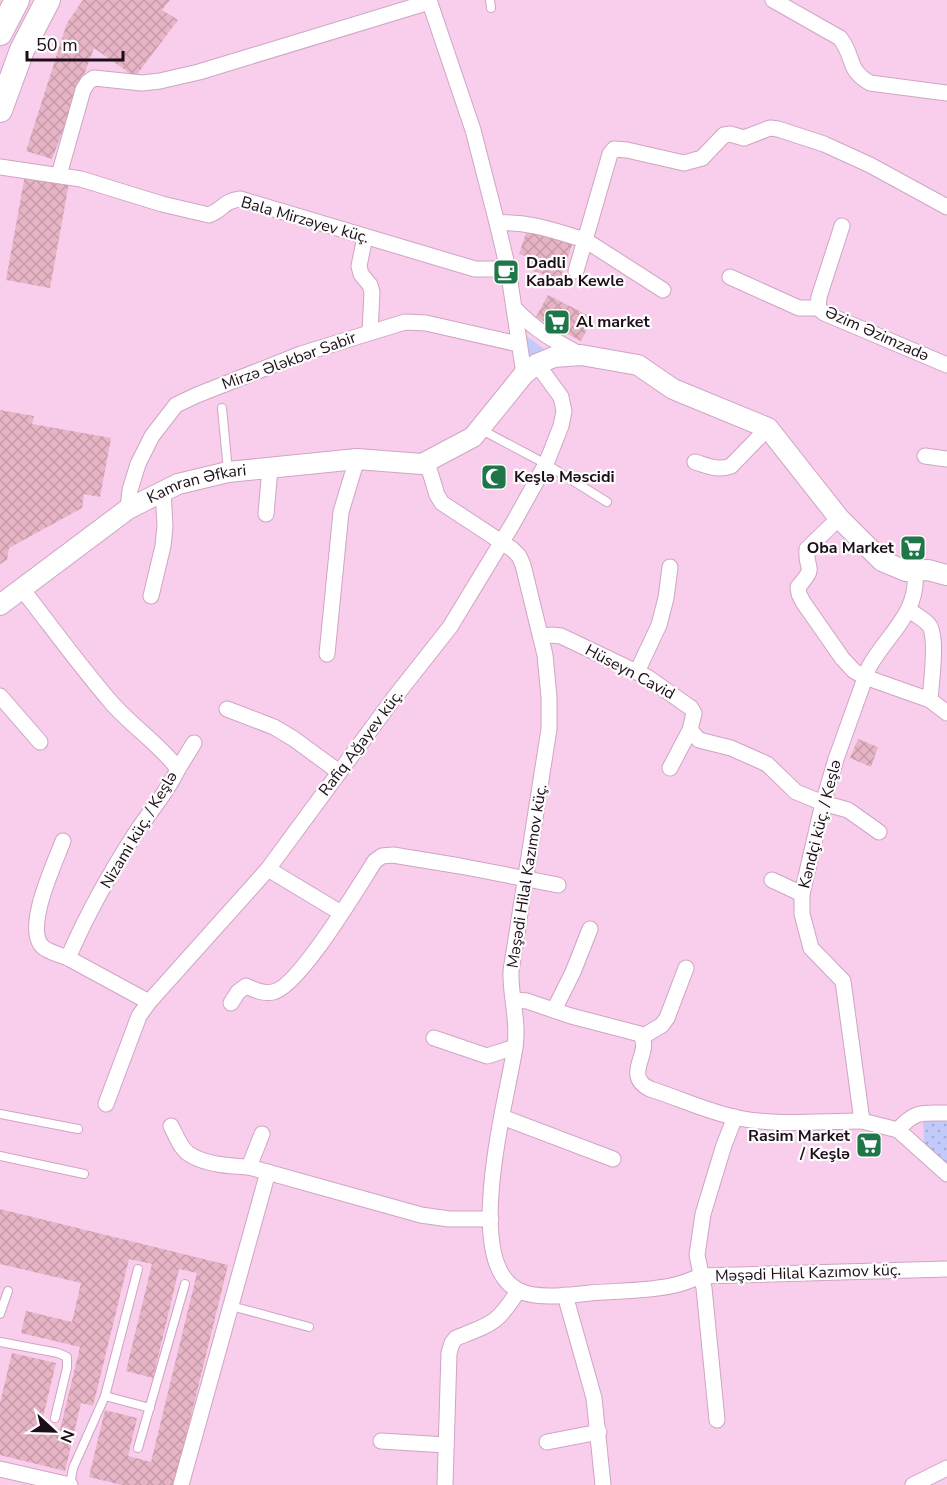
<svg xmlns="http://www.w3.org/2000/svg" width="947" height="1485" font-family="'Nunito Sans',sans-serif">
	<defs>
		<pattern id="park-dots" width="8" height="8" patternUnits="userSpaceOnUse" patternTransform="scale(1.5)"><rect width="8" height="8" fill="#c1caf8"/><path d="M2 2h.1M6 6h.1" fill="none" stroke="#a5acd4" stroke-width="1.8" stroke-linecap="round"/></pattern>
		<pattern id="building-cross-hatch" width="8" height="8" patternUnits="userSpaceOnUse" patternTransform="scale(1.5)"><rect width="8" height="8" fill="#e7b4c5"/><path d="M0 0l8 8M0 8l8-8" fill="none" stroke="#c69aa9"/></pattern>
	</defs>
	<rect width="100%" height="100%" fill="#f9cdec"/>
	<polygon fill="#c1caf8" points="526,336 544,349 528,357"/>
	<polygon fill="url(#park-dots)" points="923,1118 947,1118 947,1163 924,1144"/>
	<g fill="url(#building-cross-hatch)">
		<polygon points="83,0 170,0 162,10 178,20 135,77 94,48 52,159 26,151 67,23"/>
		<polygon points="25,175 69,183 50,288 6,280"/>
		<polygon points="528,227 573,242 560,280 525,268 528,257 519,254"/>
		<polygon points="548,295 593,318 581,341 536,317"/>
		<polygon points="0,410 34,416 32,424 111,438 100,497 84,494 82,508 9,548 7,560 0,564"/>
		<polygon points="858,739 878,747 871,767 850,758"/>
		<polygon points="0,1209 228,1265 174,1485 122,1485 89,1477 105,1410 137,1418 128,1456 151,1462 197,1273 179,1269 153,1378 126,1371 152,1264 129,1259 93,1406 81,1403 65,1471 0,1455 0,1403 12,1353 56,1363 41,1425 60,1430 80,1347 21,1333 26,1311 72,1322 81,1283 0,1264"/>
	</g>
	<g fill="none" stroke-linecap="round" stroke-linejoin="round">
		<defs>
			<g id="service">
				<polyline points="490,0 491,8"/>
				<polyline points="222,408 228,471"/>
				<polyline points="480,429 546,464 607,502"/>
				<polyline points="0,1114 78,1129"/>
				<polyline points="0,1156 84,1174"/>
				<polyline points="231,1306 309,1327"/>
				<polyline points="0,1314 8,1291"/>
				<polyline points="0,1342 58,1353 67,1357 67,1368 55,1418"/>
				<polyline points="105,1396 150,1408"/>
				<polyline points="138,1448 185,1284"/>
				<polyline points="70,1485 73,1468 105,1396 138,1269"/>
			</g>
			<g id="minor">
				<polyline points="429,0 473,130 497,223 508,269 524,374"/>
				<path d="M 773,0 L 840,38 C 855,57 846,69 870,83 L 947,93"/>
				<path d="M 0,167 L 81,179 L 162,204 L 209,215 C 223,210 223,201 240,199 L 475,269 L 508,269"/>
				<polyline points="59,175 83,90 88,82 94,78 142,83 160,81 199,72 429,2"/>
				<path d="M 497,223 C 528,221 555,231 585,240 L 610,154 L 614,149 L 627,150 L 684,163 L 702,158 L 724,135 L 730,134 L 744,138 L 770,128 L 778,129 L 824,144 L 870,165 L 947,207"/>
				<polyline points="842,226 819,297 818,308 824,313 947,365"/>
				<polyline points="365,237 359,266 361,274 370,285 372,292 370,332"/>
				<polyline points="576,271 585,240 663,290"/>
				<polyline points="730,277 799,308 818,308"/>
				<path d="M 514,308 C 536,331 553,340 581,355"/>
				<polyline points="925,456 947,459"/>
				<path d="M 427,462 L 437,495 L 442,503 L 512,549 L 519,556 L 523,565 L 545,655 L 549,697 L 549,729 L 511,971 C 510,997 519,1020 515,1047 C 508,1096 461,1262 518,1290 C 536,1300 570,1295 590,1293 C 615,1291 652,1291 675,1285 C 684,1283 693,1279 701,1276 L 947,1269"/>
				<path d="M 695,462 C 708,466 718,471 731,466 L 768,428"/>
				<polyline points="128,509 130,490 138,464 152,436 176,405 197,395 301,354 405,322 426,323 518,344"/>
				<polyline points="266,514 270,468"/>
				<path d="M 839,518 L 807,549 C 805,572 818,564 798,587 L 799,594 L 803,602 L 842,658 L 854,671 L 865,677 L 930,700 L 947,713"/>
				<path d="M 915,571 C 919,614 888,633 869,667 L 836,759 L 823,803 L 802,894 L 802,914 L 811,948 L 843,981 L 862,1121 L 898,1130 L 947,1174"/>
				<path d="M 22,589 C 51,626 79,665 110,701 C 131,726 159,743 178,769 C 168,791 151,810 137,831 C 111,871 87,914 68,958 L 149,1002"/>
				<polyline points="151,596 163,546 165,526 163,491"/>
				<path d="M 910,610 C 915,615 924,619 929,625 C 938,637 931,684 930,700"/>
				<polyline points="542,636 552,635 561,636 647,677 691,708 694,713 690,730 699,740 731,748 767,764 796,792 823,803 848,810 879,832"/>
				<polyline points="327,654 341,512 357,459"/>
				<polyline points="637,672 659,625 666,598 670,567"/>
				<polyline points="0,696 40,742"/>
				<polyline points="227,709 274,727 294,739 339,772"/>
				<polyline points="670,768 690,730"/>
				<polyline points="178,769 194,743"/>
				<path d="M 63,841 C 55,863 23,929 43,947 C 48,952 61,955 68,958"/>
				<polyline points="268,869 341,913"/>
				<polyline points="772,880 802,894"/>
				<path d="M 514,1000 L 527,1001 L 571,1016 L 640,1034 C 654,1052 621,1075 650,1089 C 679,1098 708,1112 738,1118 C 778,1126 821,1121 862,1121"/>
				<path d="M 231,1003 L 238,992 L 246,986 C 255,990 262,994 273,992 C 299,987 358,887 375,861 L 382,856 L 393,855 L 460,866 L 558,885"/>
				<polyline points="554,1010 573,972 590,929"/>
				<polyline points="642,1037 662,1025 667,1018 686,968"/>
				<polyline points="434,1038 487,1056 515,1047"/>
				<polyline points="106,1104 139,1016 149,1002 268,869 394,698 450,627 512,525 546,464 561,426 564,411 561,397 537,364"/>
				<polyline points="502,1117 613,1159"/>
				<path d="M 171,1126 C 176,1135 180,1148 189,1154 C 206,1165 230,1166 249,1167 L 421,1215 L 449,1219 L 491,1219"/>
				<path d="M 898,1130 C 915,1110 923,1113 947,1113"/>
				<polyline points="249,1167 262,1134"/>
				<polyline points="565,1295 594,1398 603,1485"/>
				<polyline points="717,1420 704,1288 697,1255 703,1214 724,1145 735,1117"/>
				<polyline points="381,1441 446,1445"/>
				<polyline points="547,1442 599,1432"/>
				<polyline points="0,1469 70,1485"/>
				<polyline points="181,1485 268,1172"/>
				<path d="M 445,1485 L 449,1353 L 452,1343 L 456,1338 C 492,1324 497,1324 518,1291"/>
				<polyline points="913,1485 947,1468"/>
			</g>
			<g id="tertiary">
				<path id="s1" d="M 0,605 L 128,509 L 178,484 L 228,472 L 357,459 L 422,464 L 473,437 L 524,374 L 537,364 L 554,357 L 581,355 L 638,365 L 673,389 L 768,428 L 839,518 L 882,561 L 906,571 L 928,570 L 947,575"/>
			</g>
			<g id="primary">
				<polyline points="0,33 17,0"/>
				<polyline points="0,110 22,50 48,0"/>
			</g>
		</defs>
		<use href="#service" stroke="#cfa5c3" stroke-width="10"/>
		<use href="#minor" stroke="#cfa5c3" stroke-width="17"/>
		<use href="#tertiary" stroke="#cfa5c3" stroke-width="22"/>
		<use href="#primary" stroke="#cfa5c3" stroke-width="26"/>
		<use href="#service" stroke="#fff" stroke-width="8"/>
		<use href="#minor" stroke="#fff" stroke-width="15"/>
		<use href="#tertiary" stroke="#fff" stroke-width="20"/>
		<use href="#primary" stroke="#fff" stroke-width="24"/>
	</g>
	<defs>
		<symbol id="cafe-square" viewBox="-11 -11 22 22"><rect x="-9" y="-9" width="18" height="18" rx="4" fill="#1e7649" stroke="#fdfdfd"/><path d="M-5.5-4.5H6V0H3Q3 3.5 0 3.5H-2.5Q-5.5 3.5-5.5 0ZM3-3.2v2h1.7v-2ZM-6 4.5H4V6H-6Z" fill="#fff"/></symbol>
		<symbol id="supermarket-square" viewBox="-11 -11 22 22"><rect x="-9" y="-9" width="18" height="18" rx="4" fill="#1e7649" stroke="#fdfdfd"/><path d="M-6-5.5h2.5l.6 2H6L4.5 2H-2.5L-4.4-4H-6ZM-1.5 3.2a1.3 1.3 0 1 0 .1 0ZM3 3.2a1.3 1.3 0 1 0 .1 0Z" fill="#fff"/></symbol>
		<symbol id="mosque-square" viewBox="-11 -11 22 22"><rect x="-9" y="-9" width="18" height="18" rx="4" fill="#1e7649" stroke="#fdfdfd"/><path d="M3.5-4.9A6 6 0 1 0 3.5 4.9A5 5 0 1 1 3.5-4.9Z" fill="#fff"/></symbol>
	</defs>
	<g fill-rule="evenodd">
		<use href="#cafe-square" x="491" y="257" width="30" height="30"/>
		<use href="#supermarket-square" x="542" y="307" width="30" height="30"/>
		<use href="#mosque-square" x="479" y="462" width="30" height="30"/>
		<use href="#supermarket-square" x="898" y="533" width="30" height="30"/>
		<use href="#supermarket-square" x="854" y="1130" width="30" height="30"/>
	</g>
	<g text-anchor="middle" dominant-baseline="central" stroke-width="4.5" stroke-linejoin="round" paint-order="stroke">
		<g font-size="16" fill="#1c0e19" stroke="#fdfdfd">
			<text transform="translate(305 220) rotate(16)">Bala Mirzəyev küç.</text>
			<text transform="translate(877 334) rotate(24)">Əzim Əzimzadə</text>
			<text transform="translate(289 361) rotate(-20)">Mirzə Ələkbər Sabir</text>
			<text stroke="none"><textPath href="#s1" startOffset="234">Kamran Əfkari</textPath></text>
			<text transform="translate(630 672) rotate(28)">Hüseyn Cavid</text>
			<text transform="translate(361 743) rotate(-53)">Rafiq Ağayev küç.</text>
			<text transform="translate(820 824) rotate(-76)">Kəndçi küç. / Keşlə</text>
			<text transform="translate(139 830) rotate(-59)">Nizami küç. / Keşlə</text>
			<text transform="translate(527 876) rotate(-81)">Məşədi Hilal Kazımov küç.</text>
			<text transform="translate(808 1273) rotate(-2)">Məşədi Hilal Kazımov küç.</text>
		</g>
		<g font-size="16" font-weight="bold" fill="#1c0e19" stroke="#fdfdfd" text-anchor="start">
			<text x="526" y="263">Dadli<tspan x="526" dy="18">Kabab Kewle</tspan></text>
			<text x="576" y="322">Al market</text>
			<text x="514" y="477">Keşlə Məscidi</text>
			<text x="894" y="548" text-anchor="end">Oba Market</text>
			<text x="850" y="1136" text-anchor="end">Rasim Market<tspan x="850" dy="18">/ Keşlə</tspan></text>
		</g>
	</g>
	<g transform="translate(54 1431) rotate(112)" stroke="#fdfdfd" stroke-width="4.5" paint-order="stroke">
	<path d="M0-4.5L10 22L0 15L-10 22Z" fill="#1c0e19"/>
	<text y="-9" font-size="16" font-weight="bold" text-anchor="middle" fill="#1c0e19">N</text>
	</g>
	<path d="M27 51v9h96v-9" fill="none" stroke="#1c0e19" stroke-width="3"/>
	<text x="36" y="51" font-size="18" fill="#1c0e19" stroke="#fdfdfd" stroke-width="4.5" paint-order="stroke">50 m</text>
</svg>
